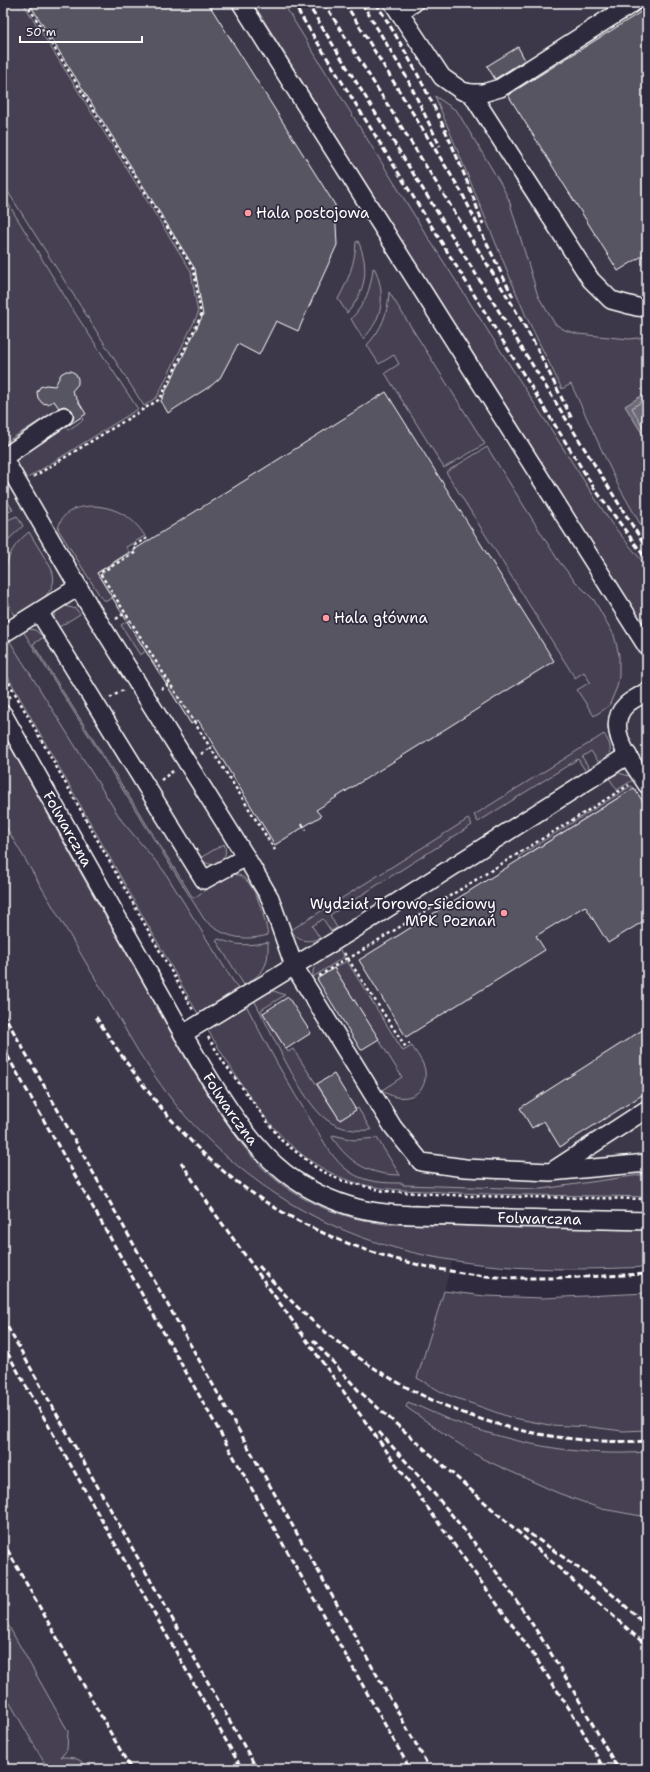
<svg xmlns="http://www.w3.org/2000/svg" width="650" height="1772" font-family="'Shantell Sans',sans-serif">
	<rect width="100%" height="100%" fill="#2f2a3d"/>
	<filter id="ink" filterUnits="userSpaceOnUse"><feTurbulence type="fractalNoise" baseFrequency=".025" numOctaves="2"/><feDisplacementMap in="SourceGraphic" scale="8" xChannelSelector="R" yChannelSelector="G"/><feConvolveMatrix kernelMatrix="1 2 1 2 8 2 1 2 1" color-interpolation-filters="sRGB"/></filter>
	<g filter="url(#ink)">
		<g fill="#3c3749">
			<polygon points="3,3 647,3 647,1192 375,1185 346,1177 276,1130 236,1076 207,1029 217,1023 208,1008 198,1014 3,668"/>
			<polygon points="3,822 138,1051 161,1085 187,1118 221,1151 255,1180 288,1202 348,1233 398,1250 452,1261 444,1291 485,1296 543,1298 647,1293 647,1769 3,1769"/>
		</g>
		<g fill="#464152" stroke="#a2a0a8">
			<polygon points="3,3 23,3 191,271 198,314 157,397 144,406 3,184"/>
			<polygon points="253,3 283,3 424,231 611,523 647,567 647,633"/>
			<polygon points="435,96 457,111 501,184 509,200 538,296 555,324 565,330 578,334 629,339 647,337 643,395 625,406 647,441 647,536 618,485 571,384 562,389 525,314"/>
			<polygon points="3,195 75,313 138,409 26,479 15,459 66,427 68,430 83,420 76,398 6,442 3,436"/>
			<path d="M 358,241 C 370,267 366,292 347,313 L 338,299 C 348,281 355,263 356,242 Z"/>
			<path d="M 373,268 L 375,269 C 386,295 383,319 363,339 L 351,319 C 365,304 371,289 373,268 Z"/>
			<path d="M 389,292 L 485,444 L 444,468 L 385,373 L 399,364 L 394,355 L 379,364 L 367,345 C 382,329 388,313 389,292 Z"/>
			<polygon points="487,447 558,560 574,580 594,600 614,635 619,655 619,676 617,687 609,706 594,716 577,690 590,682 584,672 575,678 446,472"/>
			<polygon points="8,502 13,510 3,514 3,503"/>
			<path d="M 95,506 C 117,508 133,517 145,536 L 126,547 L 129,552 L 97,573 L 112,597 L 107,601 L 102,599 L 58,529 C 62,510 78,506 95,506 Z"/>
			<polygon points="17,516 23,526 10,538 3,548 3,522"/>
			<path d="M 29,532 L 51,568 C 63,593 32,605 14,616 C 0,585 0,554 29,532 Z"/>
			<path d="M 65,606 L 76,609 L 80,614 L 56,629 C 51,618 54,610 65,606 Z"/>
			<polygon points="127,621 146,651 140,655 121,625"/>
			<path d="M 29,629 L 35,630 L 44,637 L 33,644 L 193,898 C 205,892 217,879 230,875 C 253,868 265,919 268,935 C 243,942 222,937 204,919 L 23,631 Z"/>
			<polygon points="9,640 122,821 164,871 238,989 198,1014 3,668 3,644"/>
			<path d="M 604,734 C 613,748 613,754 599,763 L 591,751 L 582,757 L 590,769 L 586,772 L 578,759 L 478,822 L 474,815 Z"/>
			<path d="M 3,741 L 6,746 L 11,748 C 57,831 103,913 150,995 C 172,1036 195,1076 221,1114 C 235,1135 249,1156 268,1173 C 301,1203 342,1218 385,1224 L 647,1230 L 647,1267 C 466,1276 318,1259 188,1119 C 169,1098 153,1074 138,1051 L 3,822 Z"/>
			<polygon points="619,773 629,776 633,780 617,790 609,778"/>
			<polygon points="631,786 634,788 520,859 519,856"/>
			<path d="M 468,819 L 472,825 L 330,915 L 337,928 L 331,931 L 323,919 L 312,926 L 320,938 C 308,943 298,942 291,930 Z"/>
			<path d="M 224,844 C 231,861 212,872 200,858 Z"/>
			<path d="M 219,939 C 236,946 250,946 268,942 C 269,966 264,973 244,985 L 216,940 Z"/>
			<path d="M 338,947 L 344,957 L 313,977 C 311,961 327,955 338,947 Z"/>
			<path d="M 347,961 L 403,1051 L 412,1046 C 416,1053 424,1062 425,1071 C 429,1097 399,1105 382,1090 L 402,1077 L 334,968 Z"/>
			<path d="M 274,991 L 285,995 L 261,1010 L 288,1052 L 293,1049 L 340,1120 L 358,1108 L 371,1130 C 356,1131 341,1130 327,1120 C 302,1103 270,1029 254,1000 L 263,994 Z"/>
			<path d="M 246,1005 C 267,1046 289,1086 313,1124 C 324,1141 333,1161 350,1172 C 366,1183 385,1183 403,1183 L 403,1185 L 542,1189 L 647,1174 L 647,1197 C 579,1195 510,1196 441,1192 C 415,1190 387,1191 360,1184 C 338,1178 317,1167 299,1152 C 263,1124 231,1068 207,1029 Z"/>
			<path d="M 333,1135 L 354,1140 L 377,1138 L 400,1175 C 371,1175 349,1164 332,1137 Z"/>
			<polygon points="444,1291 485,1296 543,1298 647,1293 647,1430 623,1431 591,1427 549,1425 509,1417 445,1394 417,1378"/>
			<path d="M 408,1402 C 426,1409 443,1418 461,1424 C 520,1445 584,1457 647,1452 L 647,1517 L 602,1509 L 558,1493 L 483,1459 L 453,1440 L 406,1407 Z"/>
			<path d="M 3,1616 L 68,1731 L 67,1750 L 61,1757 C 75,1757 79,1758 90,1769 L 48,1769 L 3,1691 Z"/>
		</g>
		<polygon fill="#6d6a77" stroke="#a7a6ad" points="643,395 647,402 647,441 625,406"/>
		<g fill="none" stroke-linecap="round" stroke-linejoin="round">
			<polyline stroke="#c5c3c9" stroke-width="1" points="647,403 641,402 632,408 647,434"/>
		</g>
		<g fill="#595564" stroke="#fff">
			<polygon points="29,3 208,3 335,205 337,245 298,331 276,321 259,355 238,344 220,378 212,385 168,413 161,401 203,315 195,269"/>
			<polygon points="647,8 647,253 618,271 508,95"/>
			<polygon points="518,47 525,60 495,79 487,66"/>
			<polygon points="66,371 71,371 76,374 78,379 78,384 72,391 86,414 69,425 73,420 74,415 72,410 64,406 59,408 54,401 48,404 42,403 38,398 37,392 40,387 46,385 55,386 61,374"/>
			<polygon points="386,392 554,661 316,810 321,816 275,845 198,720 191,724 97,573"/>
			<polygon points="634,788 647,808 647,919 608,943 585,906 536,936 545,950 406,1037 359,960"/>
			<polygon points="334,968 379,1039 361,1050 317,979"/>
			<polygon points="288,997 311,1033 286,1049 263,1013"/>
			<polygon points="647,1027 647,1092 560,1147 544,1121 532,1128 520,1108"/>
			<polygon points="334,1074 356,1110 340,1120 317,1084"/>
		</g>
		<g fill="none" stroke-linecap="round" stroke-linejoin="round">
			<defs>
				<g id="minor">
					<polyline points="241,3 647,647"/>
					<polyline points="393,3 442,77 462,91 471,93 483,93 500,88 633,3"/>
					<polyline points="399,12 414,3"/>
					<polyline points="471,93 591,280 611,300 637,307 647,308"/>
					<polyline points="3,457 90,607 246,857"/>
					<polyline points="3,458 64,416"/>
					<polyline points="39,612 204,880 246,857 270,898 294,966 393,1127 421,1162 465,1168 550,1172 647,1163"/>
					<polyline points="3,634 78,587"/>
					<path d="M 647,691 C 641,696 632,699 626,705 C 602,728 634,764 647,785"/>
					<path id="s1" d="M 3,714 L 183,1034 C 209,1078 244,1141 285,1173 C 306,1189 331,1201 357,1208 C 388,1216 422,1215 454,1216 C 518,1219 583,1219 647,1221"/>
					<polyline points="183,1034 358,927 628,755"/>
					<polyline points="552,1171 647,1109"/>
				</g>
			</defs>
			<use href="#minor" stroke="#fff" stroke-width="20"/>
			<g stroke="#fff" stroke-width="2.5" stroke-dasharray="3 3" stroke-linecap="butt">
				<polyline points="26,3 194,270 201,316 160,399 33,477"/>
				<polyline points="147,538 133,546 136,552 100,573 275,850"/>
				<polyline points="116,619 125,613"/>
				<polyline points="644,662 645,667"/>
				<polyline points="3,672 193,1010"/>
				<polyline points="3,685 12,700"/>
				<polyline points="161,689 170,683"/>
				<polyline points="110,698 123,690"/>
				<polyline points="201,754 210,748"/>
				<polyline points="161,780 173,771"/>
				<polyline points="302,824 306,830"/>
				<polyline points="344,953 348,959 629,785"/>
				<polyline points="348,959 405,1046 410,1043"/>
				<polyline points="319,976 347,958"/>
				<polyline points="208,1037 224,1063 281,1140 318,1169 340,1180 384,1191 468,1196 647,1199"/>
			</g>
			<use href="#minor" stroke="#2f2a3d" stroke-width="17"/>
			<g stroke="#fff" stroke-width="3" stroke-dasharray="6 3" stroke-linecap="butt">
				<polyline points="293,3 594,488 647,560"/>
				<polyline points="307,3 647,549"/>
				<polyline points="324,3 512,304 537,348 572,419"/>
				<polyline points="345,3 462,193 513,297"/>
				<polyline points="362,3 407,78 440,146"/>
				<path d="M 376,3 C 422,76 454,143 483,224"/>
				<polyline points="3,1013 430,1769"/>
				<path d="M 96,1017 C 133,1075 181,1140 237,1182 C 312,1239 404,1269 497,1277 C 547,1280 597,1276 647,1274"/>
				<polyline points="3,1048 410,1769"/>
				<polyline points="181,1162 211,1208 531,1651 576,1719 604,1769"/>
				<path d="M 259,1266 C 279,1289 300,1311 323,1330 C 415,1408 527,1447 647,1441"/>
				<polyline points="3,1319 257,1769"/>
				<polyline points="313,1340 359,1391 647,1646"/>
				<polyline points="3,1345 242,1769"/>
				<path d="M 379,1432 C 426,1483 472,1536 511,1593 C 551,1649 584,1709 618,1769"/>
				<path d="M 523,1529 C 566,1559 611,1589 647,1627"/>
				<polyline points="3,1542 131,1769"/>
			</g>
		</g>
	</g>
	<g fill="#ff9aa2" stroke="#2f2a3d" stroke-width="1.5">
		<circle cx="248" cy="213" r="4"/>
		<circle cx="326" cy="618" r="4"/>
		<circle cx="504" cy="913" r="4"/>
	</g>
	<g text-anchor="middle" dominant-baseline="central" stroke-width="3.5" stroke-linejoin="round" paint-order="stroke">
		<g font-size="15" fill="#fff" stroke="#2f2a3d" text-anchor="start">
			<text x="256" y="213">Hala postojowa</text>
			<text x="334" y="618">Hala główna</text>
			<text x="496" y="904" text-anchor="end">Wydział Torowo-Sieciowy<tspan x="496" dy="17">MPK Poznań</tspan></text>
		</g>
		<g font-size="15" fill="#fff" stroke="#2f2a3d">
			<text stroke="none"><textPath href="#s1" startOffset="132">Folwarczna</textPath></text>
			<text stroke="none"><textPath href="#s1" startOffset="456">Folwarczna</textPath></text>
			<text stroke="none"><textPath href="#s1" startOffset="804">Folwarczna</textPath></text>
		</g>
	</g>
	<rect width="650" height="1772" fill="none" stroke="#2f2a3d" stroke-width="16"/>
	<rect x="8" y="8" width="634" height="1756" fill="none" stroke="#fff" stroke-width="1.5" filter="url(#ink)"/>
	<path d="M20 36v6h122v-6" fill="none" stroke="#ffffff" stroke-width="2"/>
	<text x="26" y="36" font-size="12" fill="#ffffff" stroke="#2f2a3d" stroke-width="3" paint-order="stroke">50 m</text>
</svg>
